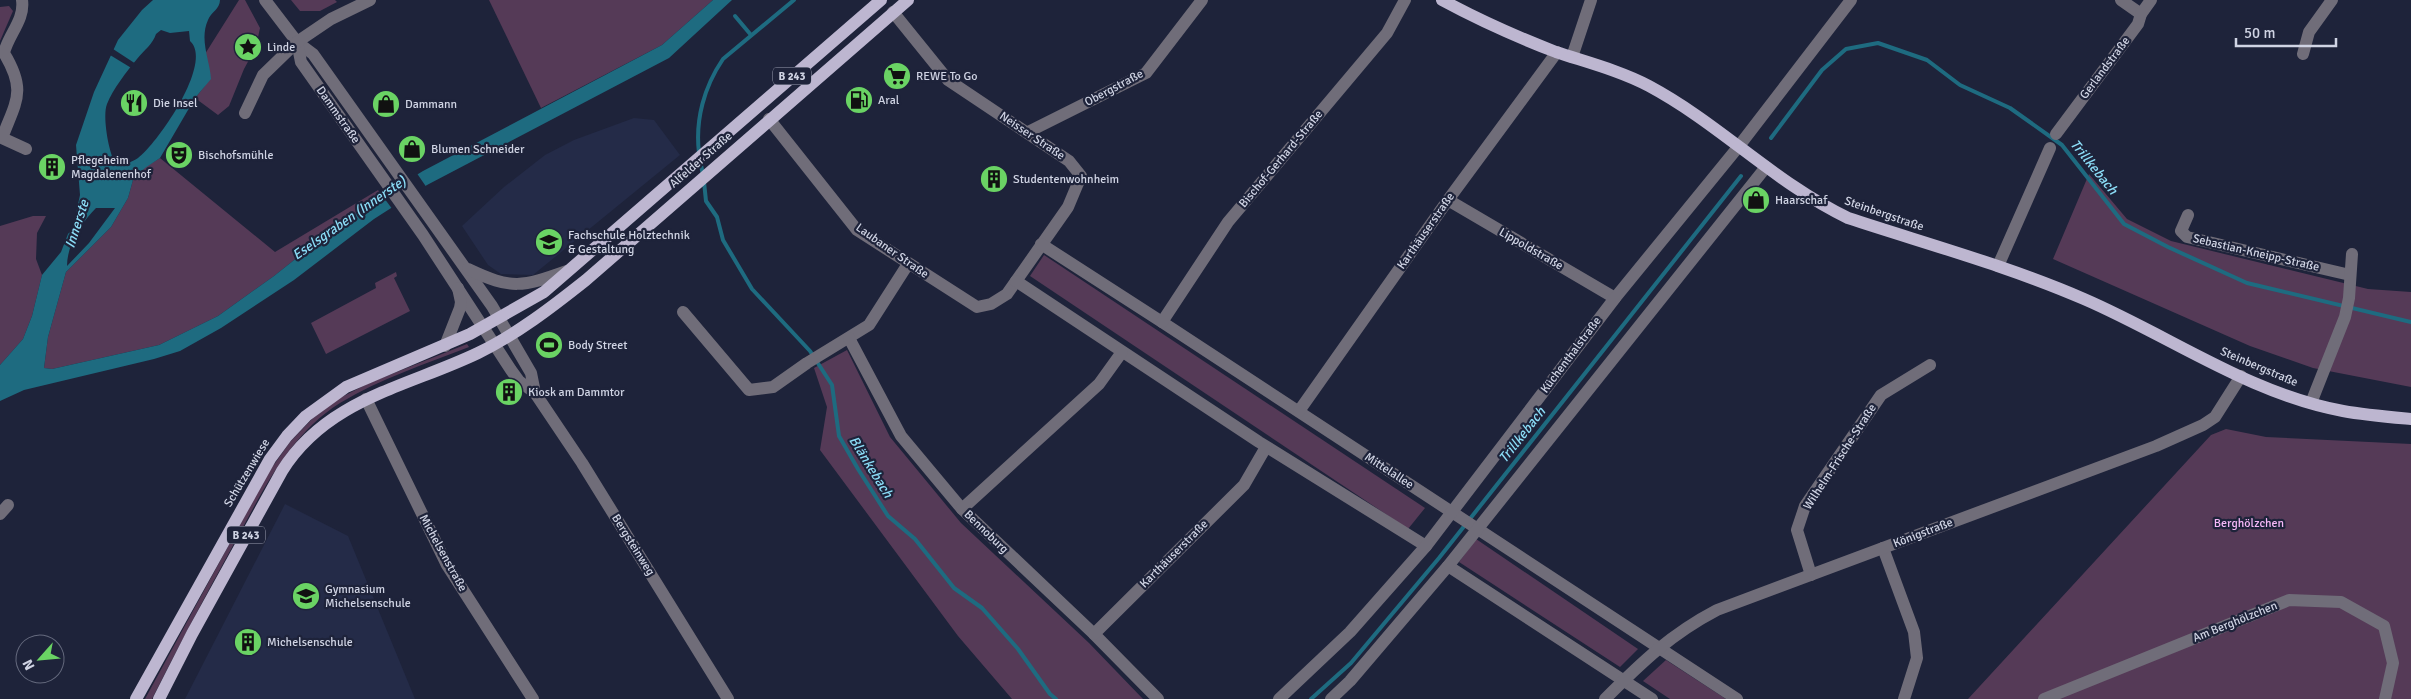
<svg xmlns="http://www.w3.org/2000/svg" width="2411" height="699" font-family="Signika,sans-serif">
	<rect width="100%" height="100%" fill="#1e233a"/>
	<g fill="#242b48">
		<polygon points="634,118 654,120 680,155 533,275 501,274 488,265 462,226 504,187 545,155 574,140"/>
		<polygon points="285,504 348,536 415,699 185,699"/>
	</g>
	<g fill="#553a57">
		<path d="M 239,0 L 245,0 L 260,28 L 256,47 L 244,69 L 229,106 L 218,115 L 195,98 C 211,80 212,76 205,54 Z"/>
		<polygon points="291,0 335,0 337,2 320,11 300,11"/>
		<polygon points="489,0 713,0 662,45 541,108"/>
		<polygon points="9,6 13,11 0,41 0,7"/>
		<polygon points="160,158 275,252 378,190 382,196 337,226 274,276 218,316 159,345 52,369 44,368 48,337 66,272 111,227 128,198 133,180 144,168"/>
		<polygon points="2089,174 2127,219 2171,241 2368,289 2411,292 2411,387 2313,368 2250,346 2053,259"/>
		<polygon points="33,216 46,216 37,233 36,259 42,275 32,316 23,339 0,365 0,226"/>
		<polygon points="1044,255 1425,508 1408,529 1030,276"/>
		<polygon points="396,272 397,276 394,278 410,311 326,354 311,323 376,288 375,283"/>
		<path d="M 467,344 L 469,347 C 426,364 379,379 340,403 C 286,437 260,497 230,551 C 203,600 177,649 152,699 L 145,699 L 268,473 L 290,442 L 312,419 L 338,399 L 369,383 Z"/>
		<polygon points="847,350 890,437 961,523 1089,643 1143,699 1012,699 958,636 820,450 827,407 814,368"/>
		<polygon points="2226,429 2266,437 2411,444 2411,699 1968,699 2211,435"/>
		<polygon points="1476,539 1638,649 1620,667 1459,562"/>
		<polygon points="1666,660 1726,699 1670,699 1643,681"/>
	</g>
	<path fill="#1e6b80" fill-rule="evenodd" d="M 153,0 L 220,0 C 220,9 211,12 208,20 C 199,40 210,60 211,79 L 195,98 L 160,158 L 145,168 L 133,180 L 128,198 L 111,227 L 66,272 L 48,337 L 44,368 L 52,369 L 159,345 L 218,316 L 274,276 L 337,226 L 382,196 L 423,171 L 662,45 L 713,0 L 732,0 L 669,58 L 427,185 L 374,219 L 294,280 L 221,328 L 180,351 L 154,359 L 24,390 L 0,401 L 0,365 L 23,339 L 32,316 L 42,275 L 61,252 L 68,234 L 73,228 L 80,195 L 76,145 L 94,92 L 118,40 L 142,10 ZM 161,30 L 170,33 L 189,31 L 190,41 C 214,62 158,143 138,158 C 132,162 124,165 116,165 C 109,154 102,116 107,104 C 113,89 127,71 137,59 C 144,50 153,44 156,34 ZM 96,208 L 115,208 L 89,243 L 67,266 C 67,244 82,222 96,208 Z"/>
	<g fill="#1e233a">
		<polygon points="113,49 136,64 133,69 110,55"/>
		<polygon points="416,172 427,188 393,210 381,194"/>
	</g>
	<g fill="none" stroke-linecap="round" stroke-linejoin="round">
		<g stroke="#1e6b80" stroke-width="4">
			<polyline points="735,16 751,35"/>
			<polyline points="1771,138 1822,70 1846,49 1878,43 1927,60 1960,85 2010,108 2062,145 2124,224 2168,247 2247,283 2411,322"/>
			<path d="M 699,153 C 695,120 704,87 723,59 L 794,0"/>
			<polyline points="700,160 703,175"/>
			<polyline points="704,182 706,201 717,217 723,240 752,289 810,351 832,385 839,436 858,469 888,516 915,539 954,588 982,608 1018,649 1050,694 1056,699"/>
			<polyline points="1311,699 1351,663 1439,558 1741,176"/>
		</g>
		<g stroke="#706d79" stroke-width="12">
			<path d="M 22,0 C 25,20 8,35 4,53 C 27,91 16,101 2,138 L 26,149"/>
			<polyline points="265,0 297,42 313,54 492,306 531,373 535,393"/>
			<polyline points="2121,0 2141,14"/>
			<polyline points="297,42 301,62 423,235 511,370 519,381 535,393 582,463 728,699"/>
			<polyline points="2303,54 2309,32 2332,0"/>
			<polyline points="1572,57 1591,0"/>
			<polyline points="245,113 263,75 297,42 331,19 370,0"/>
			<polyline points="769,119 857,230 977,307 991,304 1007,294 1068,207 1081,176 1069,161 948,80 893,12"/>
			<polyline points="1028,132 1146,73 1202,0"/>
			<polyline points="2056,134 2138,24 2141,14 2151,0"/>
			<polyline points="1448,200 1615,298"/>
			<polyline points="2188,215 2181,231 2187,237 2350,275"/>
			<polyline points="1041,244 1162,322 1737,699"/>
			<polyline points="1998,266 2050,148"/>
			<path d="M 468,269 C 512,290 522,287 567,271"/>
			<polyline points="1016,281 1259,442 1426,546"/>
			<polyline points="683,312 749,390 773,387 807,363 869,325 908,264"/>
			<polyline points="1162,322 1228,222 1387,33 1405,0"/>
			<polyline points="849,338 901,436 962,509 1094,634 1158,699"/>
			<polyline points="445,346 460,308 461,302 458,288"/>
			<polyline points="366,399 447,565 533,699"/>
			<polyline points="2311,403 2345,317 2349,298 2352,254"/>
			<polyline points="1299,411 1448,200 1557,52"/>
			<polyline points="962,509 1099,384 1122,352"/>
			<polyline points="0,514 8,505"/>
			<polyline points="1883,548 1914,632 1917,658 1904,699"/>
			<polyline points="1448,566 1652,699"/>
			<polyline points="1811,575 1797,530 1805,506 1881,395 1930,365"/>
			<polyline points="1094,634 1244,485 1266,447"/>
			<polyline points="1279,699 1350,632 1426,546 1615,298 1739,146 1851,0"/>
			<polyline points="1331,699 1350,681 1448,566 1766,167"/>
			<path d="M 1605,699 C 1642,662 1671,634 1717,610 L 2156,446 L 2203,425 L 2215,417 L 2241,376"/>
			<polyline points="2044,699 2289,600 2341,602 2384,626 2393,663 2385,699"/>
		</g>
		<g stroke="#bdb6d0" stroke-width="12">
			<path d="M 1442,0 C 1479,20 1517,37 1556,52 C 1586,62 1621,71 1649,86 C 1720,124 1775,183 1848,218 C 1927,244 2008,266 2084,299 C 2170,336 2250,394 2343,411 C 2365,415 2389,417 2411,419"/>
			<polyline points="136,699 270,459 287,436 306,416 346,387 470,334 544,292 881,0"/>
			<path d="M 159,699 L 192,634 L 282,471 C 327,399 407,387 478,353 C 517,334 552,307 586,280 L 908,0"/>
		</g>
	</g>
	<defs>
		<symbol id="sight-disc" viewBox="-11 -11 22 22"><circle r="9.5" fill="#6ad364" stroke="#1e233a"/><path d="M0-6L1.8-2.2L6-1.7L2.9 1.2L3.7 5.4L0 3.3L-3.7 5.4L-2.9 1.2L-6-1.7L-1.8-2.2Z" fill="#111"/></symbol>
		<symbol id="supermarket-disc" viewBox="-11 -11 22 22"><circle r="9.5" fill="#6ad364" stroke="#1e233a"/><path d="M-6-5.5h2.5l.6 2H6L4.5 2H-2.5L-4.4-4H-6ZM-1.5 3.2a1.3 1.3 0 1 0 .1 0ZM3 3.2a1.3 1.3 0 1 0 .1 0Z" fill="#111"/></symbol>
		<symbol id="fuel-disc" viewBox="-11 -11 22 22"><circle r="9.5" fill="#6ad364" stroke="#1e233a"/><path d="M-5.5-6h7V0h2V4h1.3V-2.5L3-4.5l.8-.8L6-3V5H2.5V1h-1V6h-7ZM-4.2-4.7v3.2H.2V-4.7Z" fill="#111"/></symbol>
		<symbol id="restaurant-disc" viewBox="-11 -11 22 22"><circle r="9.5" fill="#6ad364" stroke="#1e233a"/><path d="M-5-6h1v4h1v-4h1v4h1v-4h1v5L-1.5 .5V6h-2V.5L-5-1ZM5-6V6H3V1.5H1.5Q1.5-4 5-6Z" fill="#111"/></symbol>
		<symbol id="shop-disc" viewBox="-11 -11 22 22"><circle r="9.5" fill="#6ad364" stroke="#1e233a"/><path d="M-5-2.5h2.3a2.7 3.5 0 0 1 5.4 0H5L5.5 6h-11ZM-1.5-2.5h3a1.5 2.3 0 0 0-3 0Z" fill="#111"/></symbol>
		<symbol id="theatre-disc" viewBox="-11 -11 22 22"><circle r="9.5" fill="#6ad364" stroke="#1e233a"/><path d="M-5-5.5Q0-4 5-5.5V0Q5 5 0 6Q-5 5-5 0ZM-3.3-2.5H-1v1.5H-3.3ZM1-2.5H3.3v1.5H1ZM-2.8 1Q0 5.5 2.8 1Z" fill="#111"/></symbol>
		<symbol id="building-disc" viewBox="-11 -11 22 22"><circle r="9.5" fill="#6ad364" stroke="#1e233a"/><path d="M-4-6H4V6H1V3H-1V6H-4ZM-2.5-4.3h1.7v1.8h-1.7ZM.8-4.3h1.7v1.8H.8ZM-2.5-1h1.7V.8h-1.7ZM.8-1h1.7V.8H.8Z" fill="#111"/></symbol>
		<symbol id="school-disc" viewBox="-11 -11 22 22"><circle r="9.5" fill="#6ad364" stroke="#1e233a"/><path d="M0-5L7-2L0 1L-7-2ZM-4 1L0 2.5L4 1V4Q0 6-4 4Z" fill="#111"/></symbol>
		<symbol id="stadium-disc" viewBox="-11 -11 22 22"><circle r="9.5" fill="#6ad364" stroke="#1e233a"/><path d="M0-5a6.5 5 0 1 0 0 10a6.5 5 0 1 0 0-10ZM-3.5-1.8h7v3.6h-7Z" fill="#111"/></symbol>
	</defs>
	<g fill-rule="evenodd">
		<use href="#sight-disc" x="232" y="31" width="32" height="32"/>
		<use href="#supermarket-disc" x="881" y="60" width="32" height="32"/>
		<use href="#fuel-disc" x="843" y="84" width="32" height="32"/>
		<use href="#restaurant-disc" x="118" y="87" width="32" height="32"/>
		<use href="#shop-disc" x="370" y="88" width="32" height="32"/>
		<use href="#shop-disc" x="396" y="133" width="32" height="32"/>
		<use href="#theatre-disc" x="163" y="139" width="32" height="32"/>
		<use href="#building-disc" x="36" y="151" width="32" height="32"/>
		<use href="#building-disc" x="978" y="163" width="32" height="32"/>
		<use href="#shop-disc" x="1740" y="184" width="32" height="32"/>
		<use href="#school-disc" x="533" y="226" width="32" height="32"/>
		<use href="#stadium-disc" x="533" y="329" width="32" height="32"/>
		<use href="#building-disc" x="493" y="376" width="32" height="32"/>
		<use href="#school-disc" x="290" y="580" width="32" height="32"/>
		<use href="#building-disc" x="232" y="626" width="32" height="32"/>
	</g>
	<g text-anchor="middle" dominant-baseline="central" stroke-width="4.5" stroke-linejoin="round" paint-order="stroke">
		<g fill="#1e233a" stroke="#9b9fb1" stroke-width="1">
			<rect x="773" y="67.5" width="38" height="17" rx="4"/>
			<rect x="227" y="526.5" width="38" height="17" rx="4"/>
		</g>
		<g font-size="11" font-weight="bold" fill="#d0d4e4">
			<text x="792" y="76">B 243</text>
			<text x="246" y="535">B 243</text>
		</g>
		<g font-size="12" fill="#d0d4e4" stroke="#1e233a" text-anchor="start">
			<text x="267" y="47">Linde</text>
			<text x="916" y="76">REWE To Go</text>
			<text x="878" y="100">Aral</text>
			<text x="153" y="103">Die Insel</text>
			<text x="405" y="104">Dammann</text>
			<text x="431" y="149">Blumen Schneider</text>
			<text x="198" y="155">Bischofsmühle</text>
			<text x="71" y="160">Pflegeheim<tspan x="71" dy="14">Magdalenenhof</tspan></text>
			<text x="1013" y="179">Studentenwohnheim</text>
			<text x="1775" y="200">Haarschaf</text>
			<text x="568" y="235">Fachschule Holztechnik<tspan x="568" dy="14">&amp; Gestaltung</tspan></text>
			<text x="568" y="345">Body Street</text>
			<text x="528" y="392">Kiosk am Dammtor</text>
			<text x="325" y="589">Gymnasium<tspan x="325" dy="14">Michelsenschule</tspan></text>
			<text x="267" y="642">Michelsenschule</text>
		</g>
		<g font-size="12" fill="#d0d4e4" stroke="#1e233a">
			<text transform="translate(2105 68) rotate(-53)">Gerlandstraße</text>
			<text transform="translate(1114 88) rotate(-28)">Obergstraße</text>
			<text transform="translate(338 115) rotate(55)">Dammstraße</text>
			<text transform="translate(1032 136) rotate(34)">Neisser Straße</text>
			<text transform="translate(1281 159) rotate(-50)">Bischof-Gerhard-Straße</text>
			<text transform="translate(701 160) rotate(-41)">Alfelder Straße</text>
			<text transform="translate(1884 214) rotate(19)">Steinbergstraße</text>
			<text transform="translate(1426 231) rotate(-55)">Karthäuserstraße</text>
			<text transform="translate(1531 249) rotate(30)">Lippoldstraße</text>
			<text transform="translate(892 251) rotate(35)">Laubaner Straße</text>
			<text transform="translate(2256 253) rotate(13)">Sebastian-Kneipp-Straße</text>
			<text transform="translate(1571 355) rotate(-53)">Küchenthalstraße</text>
			<text transform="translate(2259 367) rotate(23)">Steinbergstraße</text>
			<text transform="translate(1840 457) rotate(-57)">Wilhelm-Frische-Straße</text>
			<text transform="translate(1389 471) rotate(33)">Mittelallee</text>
			<text transform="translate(247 473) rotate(-59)">Schützenwiese</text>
			<text transform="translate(986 532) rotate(44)">Bennoburg</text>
			<text transform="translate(1923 533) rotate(-21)">Königstraße</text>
			<text transform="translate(633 545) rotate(58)">Bergsteinweg</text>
			<text transform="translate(443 553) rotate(61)">Michelsenstraße</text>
			<text transform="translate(1174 554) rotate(-45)">Karthäuserstraße</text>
			<text transform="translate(2235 622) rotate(-22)">Am Berghölzchen</text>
		</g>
		<g font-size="12" fill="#f6b8f8" stroke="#1e233a">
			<text x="2249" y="523">Berghölzchen</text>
		</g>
		<g font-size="14" font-style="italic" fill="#8bddf7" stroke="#1e233a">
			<text transform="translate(2094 167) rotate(51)">Trillkebach</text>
			<text transform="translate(349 218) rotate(-35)">Eselsgraben (Innerste)</text>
			<text transform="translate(77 224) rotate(-72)">Innerste</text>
			<text transform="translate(1522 435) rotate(-52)">Trillkebach</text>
			<text transform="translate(871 467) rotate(58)">Blänkebach</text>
		</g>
	</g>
	<g transform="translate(40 659) rotate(243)"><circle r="24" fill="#1e233a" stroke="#656a7e"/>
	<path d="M0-4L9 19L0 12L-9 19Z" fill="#6ad364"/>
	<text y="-8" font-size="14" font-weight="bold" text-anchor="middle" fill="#d0d4e4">N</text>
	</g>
	<path d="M2236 38v8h100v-8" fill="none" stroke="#d0d4e4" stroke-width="2.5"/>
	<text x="2244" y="38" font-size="15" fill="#d0d4e4" stroke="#1e233a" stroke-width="4" paint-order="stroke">50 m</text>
</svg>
